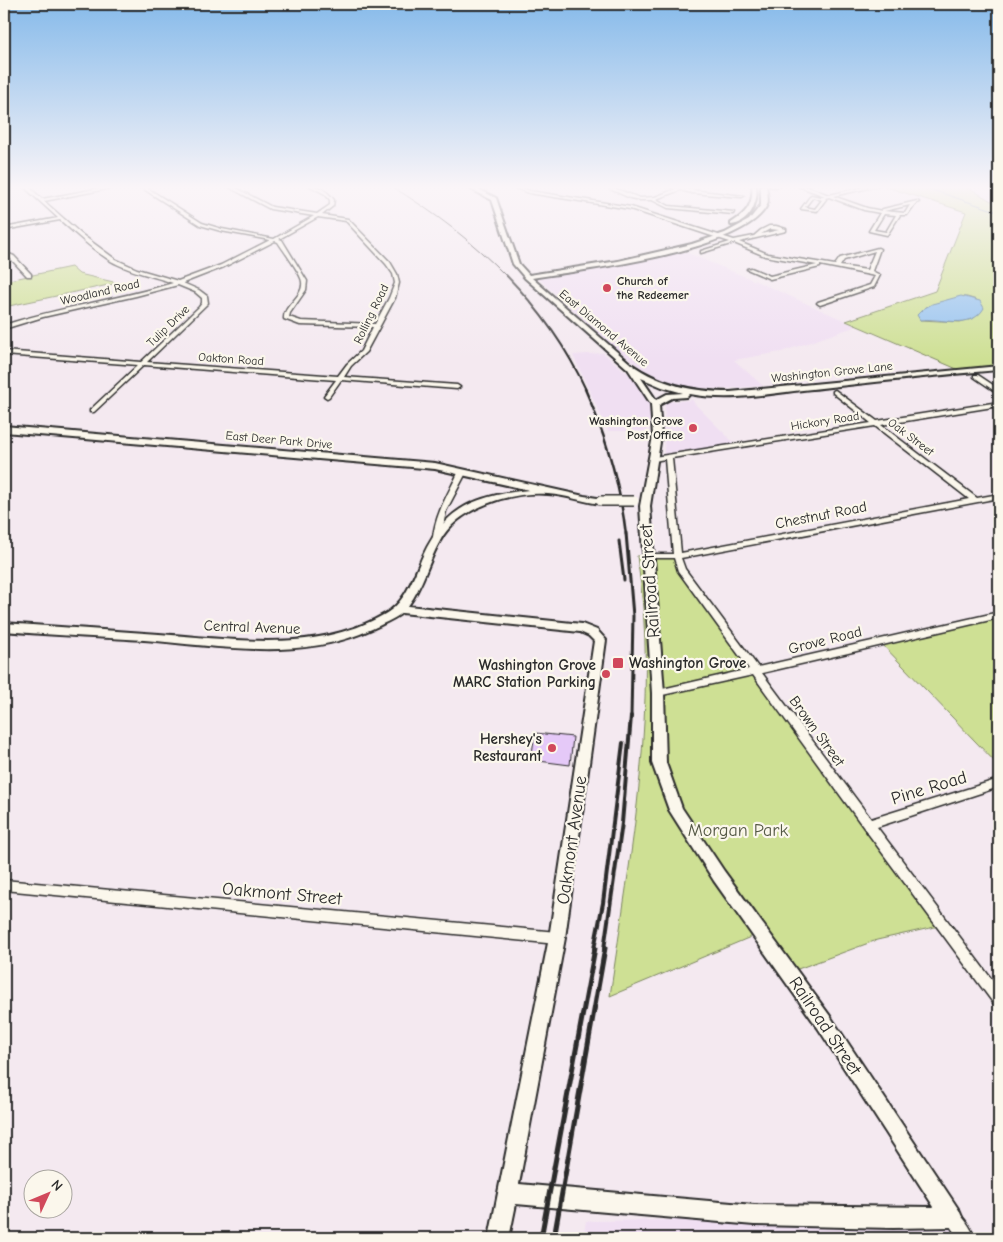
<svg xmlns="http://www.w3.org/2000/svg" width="1003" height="1242" font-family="'Comic Neue',sans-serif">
	<rect width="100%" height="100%" fill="#f4e9f0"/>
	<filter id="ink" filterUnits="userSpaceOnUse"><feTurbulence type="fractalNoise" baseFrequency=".02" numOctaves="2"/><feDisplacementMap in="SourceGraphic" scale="10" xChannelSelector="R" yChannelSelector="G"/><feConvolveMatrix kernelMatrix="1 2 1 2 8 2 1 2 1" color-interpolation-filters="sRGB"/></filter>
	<g filter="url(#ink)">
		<g fill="#f0dff2">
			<polygon points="514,186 599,186 562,196 521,190"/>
			<polygon points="966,186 999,186 999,201 991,201"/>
			<polygon points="685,252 758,282 857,326 781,352 734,360 763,386 720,389 687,387 672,384 641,368 615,348 539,279"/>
			<polygon points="603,353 637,381 646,396 650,404 651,415 647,431 608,431 573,355"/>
			<polygon points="693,400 694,403 735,444 664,454 665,402"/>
			<polygon points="952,1217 967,1238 583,1238 586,1221"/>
		</g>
		<g fill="#cee094" stroke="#7c8660" fill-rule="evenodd">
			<path d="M 883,186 L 966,186 L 991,201 L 999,201 L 999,366 L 957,369 L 846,321 L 935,291 L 966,212 ZM 959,297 L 967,297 L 977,300 L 971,319 L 960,322 L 920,320 L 926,307 Z"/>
			<polygon points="71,267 79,274 118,283 4,307 4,281"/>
			<path d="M 637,556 L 673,558 L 750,669 L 939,926 L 877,940 L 795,970 L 765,931 L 610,996 C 631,851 660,702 637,556 Z"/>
			<polygon points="999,616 999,766 879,641"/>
		</g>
		<path fill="#94c2ee" stroke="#6a86a0" d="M 961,296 L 980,301 L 984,308 C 971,331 940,317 920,320 L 917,315 L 923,309 L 932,304 Z"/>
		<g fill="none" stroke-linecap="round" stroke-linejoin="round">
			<polyline stroke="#6a86a0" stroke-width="1" points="920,186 999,212"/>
		</g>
		<polygon fill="#e5c9f8" stroke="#2b2b2b" points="535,733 573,737 570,765 531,760"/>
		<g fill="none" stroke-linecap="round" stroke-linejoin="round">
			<defs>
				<g id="minor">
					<polygon points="4,186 10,186 4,188"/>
					<path d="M 23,186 L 28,186 L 42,199 L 112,186 L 122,186 L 44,201 L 81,234 L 115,259 L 137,269 L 178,281 L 221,265 L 270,240 L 221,231 L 200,225 L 139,186 L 144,186 L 202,223 L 222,229 L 274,239 L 314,216 L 270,209 L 227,186 L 232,186 L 272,207 L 317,214 L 330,205 L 330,200 L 325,194 L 310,186 C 320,186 328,192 334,200 L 333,206 L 322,215 L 348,219 L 390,262 L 397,274 L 399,283 L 395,298 L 366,352 L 351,366 L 344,377 L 457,385 L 460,387 L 457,389 L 341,380 L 329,397 L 327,398 L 324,396 L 336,380 L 144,365 L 94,412 L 90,412 L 90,410 L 138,365 L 4,355 L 4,351 L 141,362 L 199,307 L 202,303 L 202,298 L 195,292 L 178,285 L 136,296 L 43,317 L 4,329 L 4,325 C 59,307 117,300 173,283 C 153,276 130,272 111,261 C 93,250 76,234 60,220 L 4,230 L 4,228 L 58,218 ZM 318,217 L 346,221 L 386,264 L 393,274 L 395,283 L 389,298 L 375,324 L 301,321 L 289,317 L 290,313 L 306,290 L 307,281 L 282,240 L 279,239 ZM 275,241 L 278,242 C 283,250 302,275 302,282 C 304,297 283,305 284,319 L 300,325 L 373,327 L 361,351 L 347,364 L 338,376 L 147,362 L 208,303 L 207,296 L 199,290 L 183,283 L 224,267 Z"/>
					<path d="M 510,186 L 516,186 L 530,191 L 631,207 L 734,240 L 754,236 L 761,230 L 769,226 L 776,226 L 786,229 L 786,231 L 739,242 L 768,254 L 835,265 L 840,258 L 878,248 L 880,249 L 872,271 L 880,275 L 874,287 L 820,305 L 817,303 L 818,302 L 870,285 L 875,276 L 820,265 L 820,267 L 770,279 L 747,269 L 751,268 L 770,276 L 817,265 L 765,256 L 734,243 L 701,253 L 701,251 L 730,242 L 630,209 L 529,193 ZM 770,229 L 779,230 L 761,234 ZM 875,251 L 867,270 L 840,266 L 844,260 Z"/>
					<polygon points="608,186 640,198 655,197 676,189 666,186 679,188 689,186 683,189 744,196 742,197 692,193 680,190 656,199 669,206 734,212 733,214 668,208 652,200 640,200 630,198 608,188"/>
					<polygon points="761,186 780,186 778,187"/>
					<path d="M 798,186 L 805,186 L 829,195 L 869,186 L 878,186 L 833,196 L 867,208 L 882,211 L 881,210 L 883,209 L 917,201 L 919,202 L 915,204 L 907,215 L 900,215 L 887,235 L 869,231 L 880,213 L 864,210 L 829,197 L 825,198 L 826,199 L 817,211 L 801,209 L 811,195 L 820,197 L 825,196 ZM 813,197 L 822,200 L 815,209 L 805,207 ZM 910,205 L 905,213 L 884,211 ZM 884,214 L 896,215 L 886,232 L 874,230 Z"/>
					<polygon points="4,252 14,256 31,274 31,276 27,276 10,258 4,255"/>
					<polygon points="974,375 978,375 999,389 999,394 974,377"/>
					<path d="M 835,390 L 877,421 L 999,402 L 999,406 L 881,425 L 977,498 L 999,494 L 999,498 L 681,558 L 685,569 L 758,667 L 999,612 L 999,618 L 762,673 L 871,819 L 999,779 L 999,787 L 877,827 L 999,989 L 999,1005 L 994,1004 L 864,828 L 753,675 L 658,696 L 655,695 L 653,693 L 655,691 L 658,690 L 749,669 L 678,571 L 674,558 L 647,558 L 643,556 L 647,554 L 673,554 L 665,459 L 654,461 L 651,459 L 654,457 L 871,423 L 833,393 L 833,391 ZM 875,426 L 969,499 L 681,553 L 672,458 Z"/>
					<path d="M 462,471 L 466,473 L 446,511 L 441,537 L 437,539 L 434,539 L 433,537 C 436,513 448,494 458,473 Z"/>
					<polygon points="4,880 557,932 561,934 563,938 561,942 557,944 4,890"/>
					<path d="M 952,1209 C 962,1213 971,1228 975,1238 L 958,1238 L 944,1217 L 947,1212 Z"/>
				</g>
				<g id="tertiary">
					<path d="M 465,186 L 472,186 L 496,198 L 519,264 L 529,275 L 618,261 L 692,244 L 725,233 L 749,220 L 761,205 L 761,186 L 766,186 C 767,192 769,200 767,205 C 745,252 581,270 532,278 L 631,364 C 661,385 694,392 730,392 L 999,366 L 999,370 C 937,375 875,382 812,389 C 772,393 731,402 690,394 L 687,397 L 672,398 L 659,405 L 661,436 L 650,506 L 664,693 L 666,763 L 682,808 L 724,871 L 830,1016 L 959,1210 L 962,1217 L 959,1224 L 952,1227 L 893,1228 L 754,1225 L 516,1204 L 509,1238 L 489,1238 L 549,938 L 594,641 L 589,636 L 580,632 L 402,613 C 393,620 382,624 372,629 C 301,662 219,646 144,640 C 97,637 50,635 4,631 L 4,623 C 56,627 107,630 159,634 C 234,639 316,654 385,614 C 403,604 411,584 419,565 C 441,510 471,496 529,490 L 435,469 L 4,432 L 4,426 L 435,463 L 584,496 L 604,499 L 606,501 L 601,504 C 583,502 566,495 548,494 C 512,491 458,507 440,541 C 428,562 423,586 408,606 L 582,624 L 597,630 L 606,640 L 565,938 L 519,1184 L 754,1205 L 934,1207 L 818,1028 L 714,881 L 669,810 L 652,763 L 652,693 L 640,506 L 653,436 L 651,404 L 628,369 L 525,278 L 513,264 L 492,200 ZM 641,378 L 662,387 L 683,393 L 667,394 L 656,400 Z"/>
					<path d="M 752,186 L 756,186 C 759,202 749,224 731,225 L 731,223 C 746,214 754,204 752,186 Z"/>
				</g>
			</defs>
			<use href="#minor" stroke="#2b2b2b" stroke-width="3"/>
			<use href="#tertiary" stroke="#2b2b2b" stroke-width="4"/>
			<use href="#minor" fill="#fbf7ec" fill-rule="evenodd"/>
			<use href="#tertiary" fill="#fbf7ec" fill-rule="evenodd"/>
			<path stroke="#2b2b2b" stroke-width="1" d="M 391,186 C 434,212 472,241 507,277"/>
			<path stroke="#2b2b2b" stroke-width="2" d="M 506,275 C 538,308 567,348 586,390"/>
			<path stroke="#2b2b2b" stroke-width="2.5" d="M 585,389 C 606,436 620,484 626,535"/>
			<g stroke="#2b2b2b" stroke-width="3">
				<polyline points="626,533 633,616 631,717"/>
				<polyline points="619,541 624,580"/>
			</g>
			<g stroke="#2b2b2b" stroke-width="4">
				<polyline points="594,949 603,903 623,743"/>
				<polyline points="604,949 622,823 631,716"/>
			</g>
			<g stroke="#2b2b2b" stroke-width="5">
				<polyline points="541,1238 595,948"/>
				<polyline points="554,1238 605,948"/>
			</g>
			<defs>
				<polyline id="tertiary-bridge" points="601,501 634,501"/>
			</defs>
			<use href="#tertiary-bridge" stroke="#2b2b2b" stroke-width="12" stroke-linecap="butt"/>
			<use href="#tertiary-bridge" stroke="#fbf7ec" stroke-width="9"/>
		</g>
	</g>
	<linearGradient id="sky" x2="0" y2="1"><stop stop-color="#86baea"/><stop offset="0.52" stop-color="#faf5f8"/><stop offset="1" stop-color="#faf5f8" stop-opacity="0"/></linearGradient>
	<rect width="1003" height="360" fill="url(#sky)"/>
	<g fill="#d1495b" stroke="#fbf7ec" stroke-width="2">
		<circle cx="607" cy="288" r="5"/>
		<circle cx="693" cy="428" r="5"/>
		<rect x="612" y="657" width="12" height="12" rx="2.5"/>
		<circle cx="606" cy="674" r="5"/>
		<circle cx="552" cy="748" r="5"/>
	</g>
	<g text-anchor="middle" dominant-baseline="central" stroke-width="4.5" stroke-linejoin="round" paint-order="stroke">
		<g font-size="12" font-weight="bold" fill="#2b2b2b" stroke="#fbf7ec" text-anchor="start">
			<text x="617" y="281">Church of<tspan x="617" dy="14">the Redeemer</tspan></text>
			<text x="683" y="421" text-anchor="end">Washington Grove<tspan x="683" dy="14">Post Office</tspan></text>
		</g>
		<g font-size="12" fill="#2b2b2b" stroke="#fbf7ec">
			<text transform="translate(100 292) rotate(-13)">Woodland Road</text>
			<text transform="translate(371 314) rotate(-64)">Rolling Road</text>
			<text transform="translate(168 326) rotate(-44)">Tulip Drive</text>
			<text transform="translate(604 328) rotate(40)">East Diamond Avenue</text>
			<text transform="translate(231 359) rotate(4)">Oakton Road</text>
			<text transform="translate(832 372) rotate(-6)">Washington Grove Lane</text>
			<text transform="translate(825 421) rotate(-9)">Hickory Road</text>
			<text transform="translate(911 437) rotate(37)">Oak Street</text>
			<text transform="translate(279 440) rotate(5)">East Deer Park Drive</text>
		</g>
		<g font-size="15" fill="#2b2b2b" stroke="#fbf7ec">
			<text transform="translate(821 515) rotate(-11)">Chestnut Road</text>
			<text transform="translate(252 627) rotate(2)">Central Avenue</text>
			<text transform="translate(825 640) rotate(-14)">Grove Road</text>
			<text transform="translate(817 731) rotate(54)">Brown Street</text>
		</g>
		<g font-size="15" font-weight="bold" fill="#2b2b2b" stroke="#fbf7ec" text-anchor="end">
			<text x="629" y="663" text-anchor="start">Washington Grove</text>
			<text x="596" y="665">Washington Grove<tspan x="596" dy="17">MARC Station Parking</tspan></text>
			<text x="542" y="739">Hershey's<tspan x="542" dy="17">Restaurant</tspan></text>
		</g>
		<g font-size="18" fill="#2b2b2b" stroke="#fbf7ec">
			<text transform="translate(650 581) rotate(-94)">Railroad Street</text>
			<text transform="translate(929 788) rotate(-17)">Pine Road</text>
			<text transform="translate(572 840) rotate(-82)">Oakmont Avenue</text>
			<text transform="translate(282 894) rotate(5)">Oakmont Street</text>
			<text transform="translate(825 1026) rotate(56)">Railroad Street</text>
		</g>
		<g font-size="18" fill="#545845" stroke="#fbf7ec">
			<text x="738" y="830">Morgan Park</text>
		</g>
	</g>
	<rect width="1003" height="1242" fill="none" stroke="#fbf7ec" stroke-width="20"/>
	<rect x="10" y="10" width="983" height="1222" fill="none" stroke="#2b2b2b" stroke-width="2" filter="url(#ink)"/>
	<g transform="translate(48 1194) rotate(46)"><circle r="24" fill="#fbf7ec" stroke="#a8a59f"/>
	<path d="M0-4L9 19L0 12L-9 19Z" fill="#d1495b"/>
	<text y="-8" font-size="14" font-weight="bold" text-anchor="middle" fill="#2b2b2b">N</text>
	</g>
</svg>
